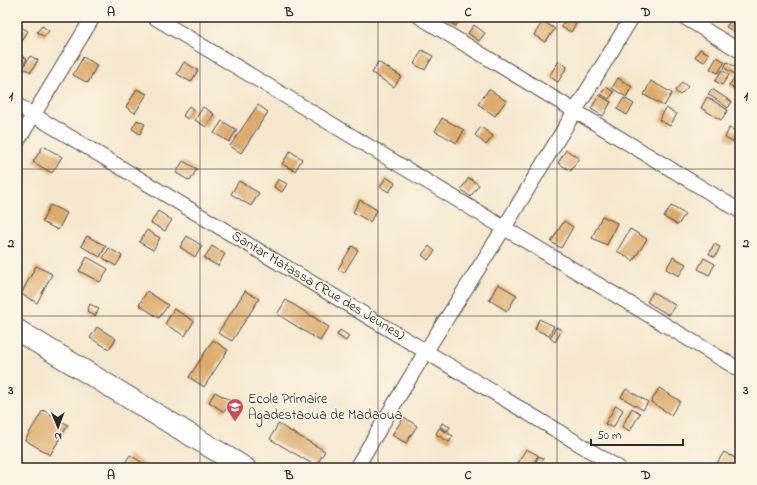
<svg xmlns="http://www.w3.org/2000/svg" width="757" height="485" font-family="'Indie Flower',sans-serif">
	<rect width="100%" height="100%" fill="#fcf5e5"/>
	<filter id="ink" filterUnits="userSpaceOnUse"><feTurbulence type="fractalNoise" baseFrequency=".025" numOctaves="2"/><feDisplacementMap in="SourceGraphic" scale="8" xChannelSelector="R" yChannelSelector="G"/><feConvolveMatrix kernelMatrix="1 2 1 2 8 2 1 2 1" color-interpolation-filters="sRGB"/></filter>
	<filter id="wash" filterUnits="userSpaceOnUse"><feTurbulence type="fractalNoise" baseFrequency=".012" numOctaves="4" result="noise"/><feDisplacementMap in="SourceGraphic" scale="16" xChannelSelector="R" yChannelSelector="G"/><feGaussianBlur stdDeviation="0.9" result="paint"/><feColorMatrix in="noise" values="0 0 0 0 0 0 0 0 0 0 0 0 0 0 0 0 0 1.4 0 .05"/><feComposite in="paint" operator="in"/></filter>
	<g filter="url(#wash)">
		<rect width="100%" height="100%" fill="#f5e8ce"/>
		<g id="blocks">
			<g fill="#ddac6b">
				<polygon points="441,17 453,17 459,21 456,26"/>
				<polygon points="567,17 573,17 578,20 571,32 561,27"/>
				<polygon points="733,17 740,17 740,25 735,32 726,27"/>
				<polygon points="543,21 555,29 545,42 534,35"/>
				<polygon points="474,25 485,33 479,41 468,33"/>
				<polygon points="42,26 49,31 44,37 37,32"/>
				<polygon points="21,27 28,31 23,40 17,37 17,33"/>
				<polygon points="700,49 709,54 704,62 695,57"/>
				<polygon points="422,50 433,56 425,70 414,64"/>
				<polygon points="19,54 27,59 22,67 17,64 17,57"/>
				<polygon points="30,56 38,60 31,72 23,68"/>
				<polygon points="83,57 97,65 88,83 73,75"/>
				<polygon points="717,57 725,62 718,73 710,69"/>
				<polygon points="559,61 567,67 558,82 549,76"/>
				<polygon points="184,62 198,70 191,82 177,74"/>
				<polygon points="378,62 401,76 394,87 372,73"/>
				<polygon points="727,62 739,69 735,74 724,68"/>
				<polygon points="722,70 729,75 722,85 715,81"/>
				<polygon points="740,70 740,93 729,85"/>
				<polygon points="618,78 632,87 626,97 612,88"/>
				<polygon points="651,81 672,93 664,106 644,95"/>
				<polygon points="682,82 688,87 680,95 675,91"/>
				<polygon points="606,87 614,92 609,99 601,94"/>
				<polygon points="137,89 147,94 135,113 126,107"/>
				<polygon points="489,89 506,101 495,116 478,104"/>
				<polygon points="712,89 732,102 728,108 708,94"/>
				<polygon points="599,95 611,102 603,116 591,109"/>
				<polygon points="707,97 728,110 721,120 701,108"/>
				<polygon points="624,98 634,104 627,115 617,109"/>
				<polygon points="258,105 268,112 241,153 230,146"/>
				<polygon points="189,106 194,110 188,119 183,116"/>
				<polygon points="203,107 214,114 206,127 195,120"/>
				<polygon points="666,108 677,114 670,126 659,120"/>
				<polygon points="442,118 464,130 457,143 435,131"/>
				<polygon points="137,120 145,124 140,134 132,129"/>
				<polygon points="222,121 237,130 229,142 214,133"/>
				<polygon points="481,127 493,136 486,145 475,135"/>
				<polygon points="729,128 738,132 733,142 725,138"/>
				<polygon points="43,146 62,157 52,173 33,162"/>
				<polygon points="566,150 579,158 571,171 558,163"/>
				<polygon points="290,151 302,159 295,171 282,164"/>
				<polygon points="183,161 197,169 190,181 176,173"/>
				<polygon points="386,177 395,183 389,192 380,187"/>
				<polygon points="469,178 479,185 470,197 461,189"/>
				<polygon points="278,179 287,184 282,192 274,187"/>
				<polygon points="239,181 259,193 251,206 231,194"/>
				<polygon points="360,200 377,210 370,222 353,212"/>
				<polygon points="50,205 67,213 58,230 42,222"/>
				<polygon points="671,206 685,214 678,225 664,217"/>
				<polygon points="158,211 172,220 165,231 151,223"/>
				<polygon points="602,216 617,223 607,245 592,238"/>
				<polygon points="564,221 573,227 561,248 551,242"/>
				<polygon points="630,229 647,239 633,261 617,251"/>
				<polygon points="147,230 160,238 153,250 139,242"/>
				<polygon points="87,236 106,246 100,257 81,246"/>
				<polygon points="187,236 202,246 195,257 180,247"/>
				<polygon points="714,244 720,247 715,257 709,254"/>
				<polygon points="212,246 225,254 218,266 204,258"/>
				<polygon points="352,246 358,250 344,273 338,269"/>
				<polygon points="429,246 435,251 428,260 422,255"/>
				<polygon points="109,248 122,256 116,266 103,258"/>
				<polygon points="87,257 108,269 100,282 79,271"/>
				<polygon points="673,257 686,264 679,276 666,269"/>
				<polygon points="704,258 715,264 709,275 698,269"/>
				<polygon points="36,266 52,274 37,303 21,294"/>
				<polygon points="498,284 517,295 507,311 489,300"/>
				<polygon points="147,291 168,305 159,318 139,305"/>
				<polygon points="245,291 259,299 232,341 218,333"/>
				<polygon points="653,292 675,305 669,315 647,302"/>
				<polygon points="286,300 329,327 320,341 277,314"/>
				<polygon points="90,304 99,309 95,316 87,311"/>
				<polygon points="174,309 194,321 185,336 165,324"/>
				<polygon points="539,319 554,326 549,336 535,329"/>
				<polygon points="97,327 116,339 109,349 90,338"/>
				<polygon points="556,327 562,330 555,342 550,338"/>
				<polygon points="340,330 349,336 346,341 337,335"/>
				<polygon points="213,340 228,350 204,387 189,377"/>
				<polygon points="659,388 680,401 671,415 651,402"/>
				<polygon points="626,389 648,402 643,410 621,397"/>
				<polygon points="215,392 231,401 224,412 209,402"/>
				<polygon points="616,405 623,410 613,428 605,424"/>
				<polygon points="632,408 640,413 630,431 622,427"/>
				<polygon points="43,410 68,425 50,455 25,440"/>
				<polygon points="404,417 417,426 406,443 392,435"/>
				<polygon points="442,423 450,427 447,431 440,427"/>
				<polygon points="278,424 325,451 316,466 270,439"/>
				<polygon points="439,428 453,436 449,442 436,434"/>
				<polygon points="526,449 538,455 531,468 528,468 518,463"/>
				<polygon points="724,452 739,460 734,468 726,468 717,463"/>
				<polygon points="130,455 151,468 122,468"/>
				<polygon points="539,456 544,459 540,464 536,461"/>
			</g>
		</g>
	</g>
	<g filter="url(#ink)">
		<use href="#blocks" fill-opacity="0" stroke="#494743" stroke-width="1"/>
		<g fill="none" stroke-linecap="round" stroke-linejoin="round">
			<defs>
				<g id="minor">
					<polyline points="154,17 740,370"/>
					<polyline points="420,17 740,211"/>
					<polyline points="684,17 740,51"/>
					<polyline points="17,105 619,468"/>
					<polyline points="17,142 93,17"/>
					<polyline points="356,468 426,351 504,228 632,17"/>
				</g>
				<polyline id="highway" points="17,330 245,468"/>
			</defs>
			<use href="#minor" stroke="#494743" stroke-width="16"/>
			<use href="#highway" stroke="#494743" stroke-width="23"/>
			<use href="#minor" stroke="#fff" stroke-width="14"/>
			<use href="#highway" stroke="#fff" stroke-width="21"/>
		</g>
	</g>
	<path fill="none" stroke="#2b2b2b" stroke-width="1" stroke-opacity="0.55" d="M 200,17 L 200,468M 378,17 L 378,468M 557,17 L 557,468M 17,169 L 740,169M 17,316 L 740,316"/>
	<defs>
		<symbol id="school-pin" viewBox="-11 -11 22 30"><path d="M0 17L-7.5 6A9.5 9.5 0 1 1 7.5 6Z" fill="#d1495b" stroke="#fcf5e5"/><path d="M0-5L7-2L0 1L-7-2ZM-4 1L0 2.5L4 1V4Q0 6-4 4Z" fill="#fff"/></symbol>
	</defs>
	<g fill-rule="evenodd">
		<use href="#school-pin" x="225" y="397" width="20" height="27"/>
	</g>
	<g text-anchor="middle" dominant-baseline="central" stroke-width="3" stroke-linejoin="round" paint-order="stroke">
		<g font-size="14" fill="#2b2b2b" stroke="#fcf5e5">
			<text transform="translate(318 286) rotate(31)">Santar Matassa (Rue des Jeunes)</text>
		</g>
		<g font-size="14" fill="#2b2b2b" stroke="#fcf5e5" text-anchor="start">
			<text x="248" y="399">Ecole Primaire<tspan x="248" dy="16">Agadestaoua de Madaoua</tspan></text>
		</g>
	</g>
	<rect width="757" height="485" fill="none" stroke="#fcf5e5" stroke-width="44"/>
	<g transform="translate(58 427) rotate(179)" stroke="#fcf5e5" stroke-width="3" paint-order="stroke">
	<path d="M0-3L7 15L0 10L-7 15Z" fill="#2b2b2b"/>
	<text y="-6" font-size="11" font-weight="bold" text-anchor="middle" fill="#2b2b2b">N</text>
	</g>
	<path d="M591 439v6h92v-6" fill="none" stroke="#2b2b2b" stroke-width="2"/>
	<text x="597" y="439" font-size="12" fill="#2b2b2b" stroke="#fcf5e5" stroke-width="3" paint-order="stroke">50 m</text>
	<rect x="22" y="22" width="713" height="441" fill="none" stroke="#2b2b2b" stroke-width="1.5"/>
	<g font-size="13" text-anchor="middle" font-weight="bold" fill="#2b2b2b">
		<text x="111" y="16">A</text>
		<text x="289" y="16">B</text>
		<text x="468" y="16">C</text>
		<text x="646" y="16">D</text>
		<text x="11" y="100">1</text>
		<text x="746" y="100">1</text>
		<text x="11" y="247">2</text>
		<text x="746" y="247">2</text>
		<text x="11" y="394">3</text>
		<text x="746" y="394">3</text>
		<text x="111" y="479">A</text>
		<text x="289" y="479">B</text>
		<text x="468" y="479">C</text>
		<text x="646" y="479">D</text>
	</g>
</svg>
